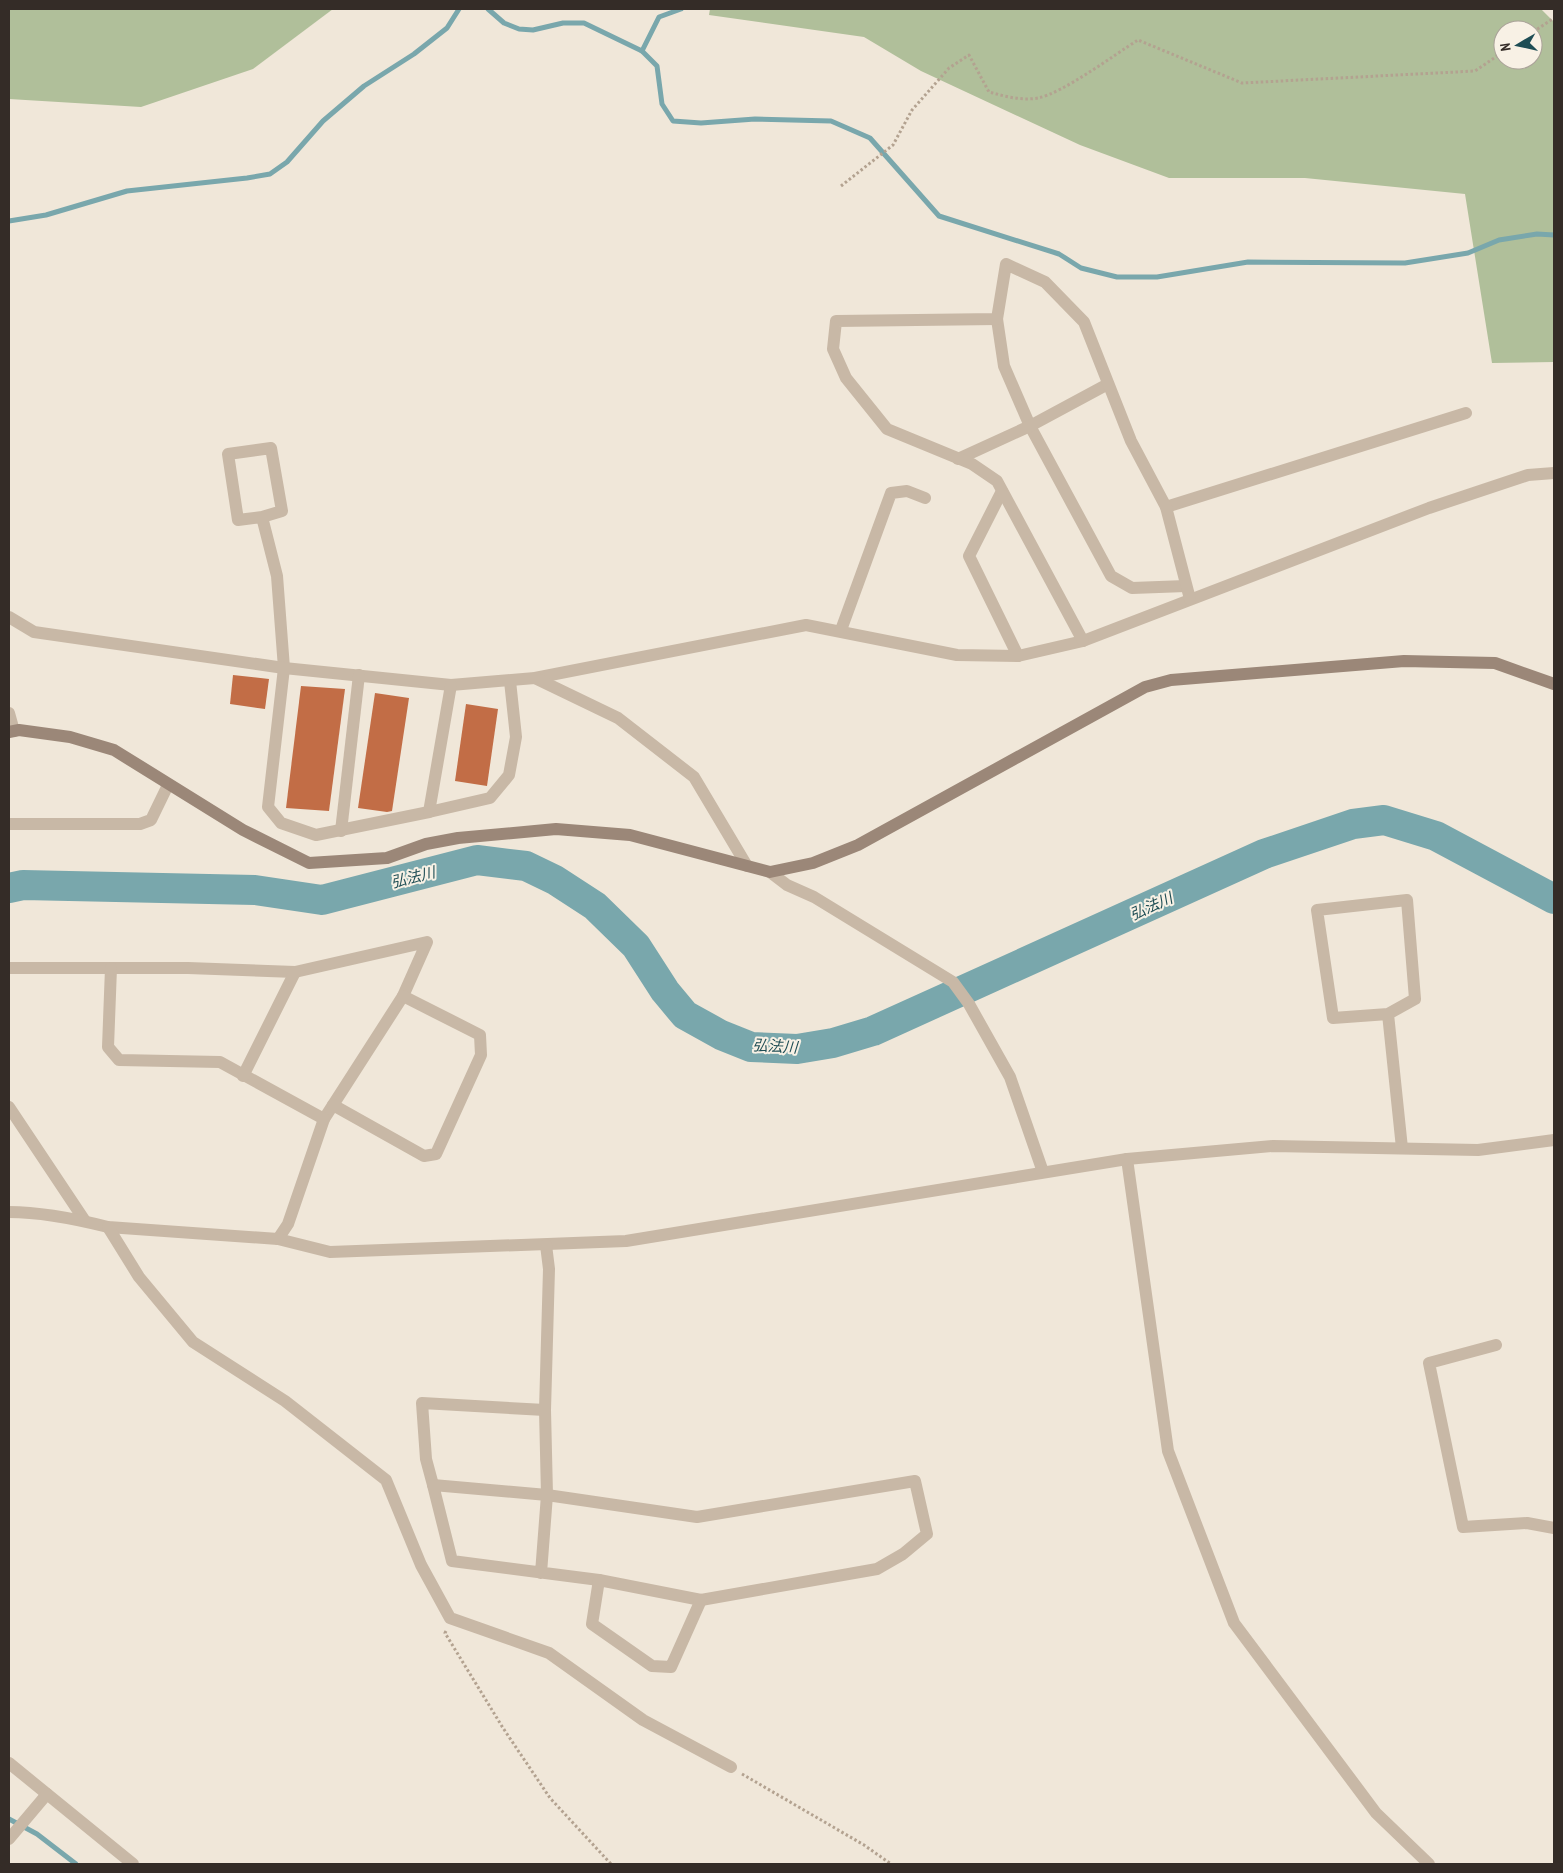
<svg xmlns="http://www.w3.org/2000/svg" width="1563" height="1873" font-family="'PT Sans Narrow','Noto Sans JP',sans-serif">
	<rect width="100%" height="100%" fill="#f0e7d9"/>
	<g fill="#b0bf9a" fill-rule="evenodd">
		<polygon points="9,9 333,9 253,69 141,107 9,99"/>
		<path d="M 710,9 L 1541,9 L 1554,22 L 1554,362 L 1492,363 L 1465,194 L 1305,178 L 1169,178 L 1080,145 L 921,71 L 864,37 L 709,15 ZM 1503,30 L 1533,30 L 1533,60 L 1503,60 Z"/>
	</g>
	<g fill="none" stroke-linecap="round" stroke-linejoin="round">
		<g stroke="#79a7ac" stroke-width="5">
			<polyline points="488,9 504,23 519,29 533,30 563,23 584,23 642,51 657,66 662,104 673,121 701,123 755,119 831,121 870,138 939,216 1059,254 1081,268 1117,277 1157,277 1248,262 1405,263 1468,253 1499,240 1537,234 1554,235"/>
			<polyline points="642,51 659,17 681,9"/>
			<polyline points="9,221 46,215 127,191 247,178 270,174 287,162 323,121 364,86 414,54 447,28 459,9"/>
			<polyline points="9,1819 37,1834 76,1864"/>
		</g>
		<polyline stroke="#79a7ac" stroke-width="30" points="9,888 23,885 255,890 322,900 477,860 526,866 555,880 595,906 636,946 665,991 685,1015 721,1035 751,1047 797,1049 833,1043 873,1031 1264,854 1353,824 1384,820 1436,836 1554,899"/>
	</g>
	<g fill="#c26d46">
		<polygon points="233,675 269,679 265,709 230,704"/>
		<polygon points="301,686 345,689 329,811 286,808"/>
		<polygon points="375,693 409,698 392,811 387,812 358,808"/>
		<polygon points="466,704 498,709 487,786 455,781"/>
	</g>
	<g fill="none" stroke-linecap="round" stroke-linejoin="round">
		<g stroke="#b3a290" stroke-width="3" stroke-dasharray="2.5 2.5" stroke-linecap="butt">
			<polyline points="1533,32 1554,18"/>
			<path d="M 841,186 L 893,145 L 912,110 L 949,68 L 969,55 L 989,92 C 1004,96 1021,101 1038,98 C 1063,93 1114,55 1138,40 L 1242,83 L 1475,71 L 1503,52"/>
			<polyline points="446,1631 445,1633 503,1728 550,1798 611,1864"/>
			<polyline points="742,1774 864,1845 891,1864"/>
		</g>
		<g stroke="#c8b8a6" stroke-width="12">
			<polyline points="997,319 1004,366 1030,426 1111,576 1132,588 1186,586"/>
			<polyline points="958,459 1030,426 1108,384"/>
			<polyline points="1002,491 969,556 1018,656"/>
			<polyline points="1166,507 1466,413"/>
			<polyline points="262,517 282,511 271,448 228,454 238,520 262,517 277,576 284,668 268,807 281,823 316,835 429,812 490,798 509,775 516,737 510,681"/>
			<polyline points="9,617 34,632 284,668 451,685 535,678 806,625 957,655 1018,656 1083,641 1429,508 1528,475 1554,473"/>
			<polyline points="841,630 891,493 907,491 925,498"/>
			<polyline points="1083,641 997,481 972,464 887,429 846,378 833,349 836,321 997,319 1006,264 1045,282 1084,322 1131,441 1166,507 1190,599"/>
			<polyline points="535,678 618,718 694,777 747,866"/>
			<polyline points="9,713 14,731"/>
			<polyline points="429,812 451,685"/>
			<polyline points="9,824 140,824 151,820 168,785"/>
			<polyline points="341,831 359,675"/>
			<polyline points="770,872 787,885 814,897 953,982 969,1004 1010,1077 1043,1172"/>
			<polyline points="9,968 188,968 295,972 427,942 403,996 324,1119 288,1224 278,1239"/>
			<polyline points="111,968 108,1047 119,1060 220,1062 324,1119"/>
			<polyline points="1388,1014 1415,999 1407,900 1317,910 1333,1018 1388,1014 1402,1148"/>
			<polyline points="243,1076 295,972"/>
			<polyline points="333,1105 424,1156 436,1154 481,1055 480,1035 403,996"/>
			<polyline points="9,1107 85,1221"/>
			<polyline points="1127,1159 1168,1451 1234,1623 1376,1813 1429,1864"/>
			<path d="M 9,1212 C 42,1212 76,1219 108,1227 L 278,1239 L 330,1252 L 626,1241 L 1127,1159 L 1273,1146 L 1478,1150 L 1554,1140"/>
			<polyline points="108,1227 139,1277 193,1342 285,1401 386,1480 421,1565 450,1618 549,1653 643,1720 731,1767"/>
			<polyline points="1496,1345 1429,1363 1463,1527 1527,1523 1554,1528"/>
			<polyline points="433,1485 426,1459 422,1403 545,1410"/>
			<polyline points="541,1573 547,1495 433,1485 452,1561 599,1580 701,1600 877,1569 903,1554 927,1534 915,1481 697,1517 547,1495 545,1410 549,1269 546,1245"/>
			<polyline points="599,1580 592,1624 652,1666 671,1667 701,1600"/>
			<polyline points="9,1763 133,1864"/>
			<polyline points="9,1839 47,1794"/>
		</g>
		<polyline stroke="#9b8778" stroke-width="12" points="9,732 19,730 70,737 114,750 243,830 309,863 387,858 426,844 458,838 556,829 630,835 770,872 813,863 858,845 1145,687 1171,680 1404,661 1495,663 1554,684"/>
	</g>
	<g text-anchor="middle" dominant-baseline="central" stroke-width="4" stroke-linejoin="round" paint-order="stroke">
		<g font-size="15" font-style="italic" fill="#1e4d54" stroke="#f8f1e5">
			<text transform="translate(413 877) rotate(-14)">弘法川</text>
			<text transform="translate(1151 906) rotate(-24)">弘法川</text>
			<text transform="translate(775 1046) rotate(3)">弘法川</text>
		</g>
	</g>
	<rect width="1563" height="1873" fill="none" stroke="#342c27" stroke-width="20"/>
	<g transform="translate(1518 45) rotate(261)"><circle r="24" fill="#f8f1e5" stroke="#aaa299"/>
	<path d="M0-4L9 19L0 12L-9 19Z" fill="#1e4d54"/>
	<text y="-8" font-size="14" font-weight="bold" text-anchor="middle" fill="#342c27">N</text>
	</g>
</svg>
